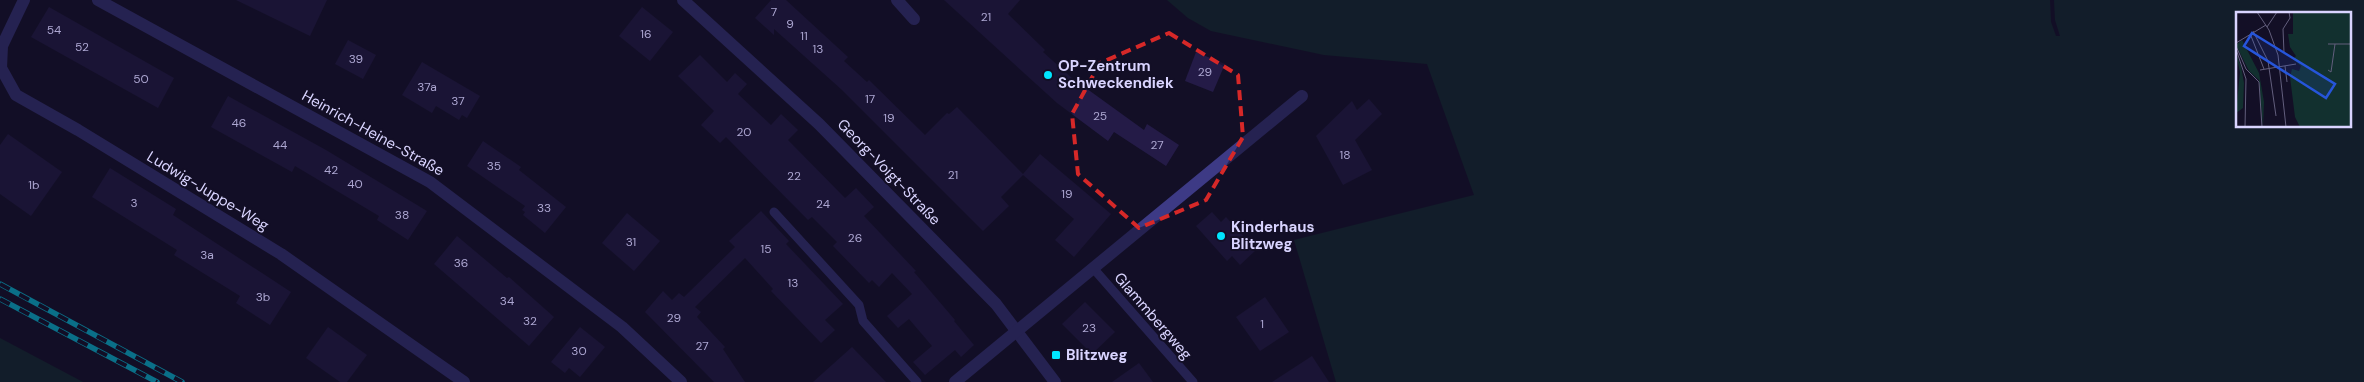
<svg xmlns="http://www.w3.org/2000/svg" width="2364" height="382" font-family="'DM Sans',sans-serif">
	<rect width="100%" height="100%" fill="#130f26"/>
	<g fill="#12302f" fill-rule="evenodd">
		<path d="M 1167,0 L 2050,0 L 2051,22 L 2056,36 L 2060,36 L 2055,20 L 2054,0 L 2364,0 L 2364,382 L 1336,382 L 1294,240 L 1474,195 L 1427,64 L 1324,55 L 1211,31 L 1188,18 ZM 2238,14 L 2350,14 L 2350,126 L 2238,126 Z"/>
		<polygon points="0,338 83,382 0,382"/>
	</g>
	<g fill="#241b47">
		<polygon points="236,0 327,0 310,36"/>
		<polygon points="771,0 786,0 848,57 844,61 867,82 869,80 925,135 947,113 949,114 957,107 1023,174 1040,154 1111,214 1074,257 1055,240 1074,219 1023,175 1001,197 1009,206 983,231 842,90 774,29 774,35 755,18"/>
		<polygon points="944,0 1020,0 1008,14 1045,50 1043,52 1072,78 1144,130 1147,124 1179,145 1166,166 1114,132 1108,141 1057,103"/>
		<polygon points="49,7 174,78 158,108 31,37"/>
		<polygon points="642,7 673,32 650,61 619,36"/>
		<polygon points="348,40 376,55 363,79 335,64"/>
		<polygon points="1196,52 1225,64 1213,92 1185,81"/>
		<polygon points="700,55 727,82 735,73 747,84 738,94 771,125 781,114 798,130 788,140 845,198 856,188 874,207 864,216 916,271 914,272 955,320 954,321 974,345 961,357 955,350 925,375 913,362 932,346 909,319 898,328 887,316 912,294 892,273 879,287 872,280 869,283 833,246 837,242 812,217 808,220 726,137 720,143 701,125 714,111 678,76"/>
		<polygon points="422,62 480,96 467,118 462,115 459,120 436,106 432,113 402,95"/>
		<polygon points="228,96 326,150 427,211 408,240 377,220 379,216 295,166 292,172 211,127"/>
		<polygon points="1369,99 1382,114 1355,140 1372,170 1343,185 1316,136 1352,101 1357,110"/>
		<polygon points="8,134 62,172 31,216 0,194 0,145"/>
		<polygon points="483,141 521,167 519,170 566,207 545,233 523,215 525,212 522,210 525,206 467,166"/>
		<polygon points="110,168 176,209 173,215 291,292 270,325 236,303 240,296 174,255 177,250 92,197"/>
		<polygon points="761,211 789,241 786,244 843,304 825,320 835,330 821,343 771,291 773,289 745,258 695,307 701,312 697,317 725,347 723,349 745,382 714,382 645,312 663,291 672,300 679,293 684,297 735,247 729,241"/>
		<polygon points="1212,212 1221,222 1226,217 1256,250 1240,265 1232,256 1227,261 1196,226"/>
		<polygon points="627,213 660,241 634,271 602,243"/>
		<polygon points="457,236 507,278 509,277 554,317 529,346 434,264"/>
		<polygon points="1265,297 1289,332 1260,351 1236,317"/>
		<polygon points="1085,302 1115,332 1092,354 1062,324"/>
		<polygon points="328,327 367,355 347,382 340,382 306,358"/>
		<polygon points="580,327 605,347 580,377 569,368 565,373 551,362"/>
		<polygon points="852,347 886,382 813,382"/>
		<polygon points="1312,356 1329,382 1272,382"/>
		<polygon points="1139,363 1153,382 1112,382"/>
	</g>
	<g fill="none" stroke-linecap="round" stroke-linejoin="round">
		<g stroke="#3d3a85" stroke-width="9">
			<polyline points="774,212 859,305 863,321 917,382"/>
			<polyline points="1093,268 1193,382"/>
		</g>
		<g stroke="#3d3a85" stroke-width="12">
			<polyline points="24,0 2,46 1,68 16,95 78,130 281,254 464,382"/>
			<polyline points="98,0 430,182 622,327 681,382"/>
			<polyline points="683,0 819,124 996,304 1055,382"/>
			<polyline points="897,0 914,19"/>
			<polyline points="955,382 1302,96"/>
		</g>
		<defs>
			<g id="rail">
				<polyline points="0,284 182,382"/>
				<polyline points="0,299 157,382"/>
			</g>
		</defs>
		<use href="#rail" stroke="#00e5ff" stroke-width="5.5"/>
		<use href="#rail" stroke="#130f26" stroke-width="4" stroke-dasharray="11" stroke-linecap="butt"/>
	</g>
	<path d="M0 0H2364V382H0ZM 1169,33 L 1238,75 L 1243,137 L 1206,200 L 1139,228 L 1078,174 L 1072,114 L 1100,63 Z" fill="#130f26" fill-opacity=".55" fill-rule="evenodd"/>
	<path fill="none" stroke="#d62828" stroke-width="4" stroke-dasharray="10 6" stroke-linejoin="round" d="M 1169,33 L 1238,75 L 1243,137 L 1206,200 L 1139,228 L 1078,174 L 1072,114 L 1100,63 Z"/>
	<g fill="#00e5ff" stroke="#130f26" stroke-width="2">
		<circle cx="1048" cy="75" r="5"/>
		<circle cx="1221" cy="236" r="5"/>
		<rect x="1051" y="350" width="10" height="10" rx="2.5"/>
	</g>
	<g text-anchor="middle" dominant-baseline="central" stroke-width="4" stroke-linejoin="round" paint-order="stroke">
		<g font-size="12" fill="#aca6d1">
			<text x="774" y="12">7</text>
			<text x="986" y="17">21</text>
			<text x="790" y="24">9</text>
			<text x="54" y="30">54</text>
			<text x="646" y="34">16</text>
			<text x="804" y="36">11</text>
			<text x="82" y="47">52</text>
			<text x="818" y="49">13</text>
			<text x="356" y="59">39</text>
			<text x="1205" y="72">29</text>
			<text x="141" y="79">50</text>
			<text x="427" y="87">37a</text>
			<text x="870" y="99">17</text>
			<text x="458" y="101">37</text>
			<text x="1100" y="116">25</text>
			<text x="889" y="118">19</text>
			<text x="239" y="123">46</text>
			<text x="744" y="132">20</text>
			<text x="280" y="145">44</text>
			<text x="1157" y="145">27</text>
			<text x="1345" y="155">18</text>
			<text x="494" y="166">35</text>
			<text x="331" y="170">42</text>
			<text x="953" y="175">21</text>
			<text x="794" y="176">22</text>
			<text x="355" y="184">40</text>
			<text x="34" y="185">1b</text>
			<text x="1067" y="194">19</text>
			<text x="134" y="203">3</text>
			<text x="823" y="204">24</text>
			<text x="544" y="208">33</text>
			<text x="402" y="215">38</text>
			<text x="855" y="238">26</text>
			<text x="631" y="242">31</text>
			<text x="766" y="249">15</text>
			<text x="207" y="255">3a</text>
			<text x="461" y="263">36</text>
			<text x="793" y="283">13</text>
			<text x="263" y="297">3b</text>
			<text x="507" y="301">34</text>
			<text x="674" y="318">29</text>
			<text x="530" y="321">32</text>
			<text x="1262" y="324">1</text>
			<text x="1089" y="328">23</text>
			<text x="702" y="346">27</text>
			<text x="579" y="351">30</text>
		</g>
		<g font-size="15" font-weight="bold" fill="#d9d4ff" stroke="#130f26" text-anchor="start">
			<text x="1058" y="66">OP-Zentrum<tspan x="1058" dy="17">Schweckendiek</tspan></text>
			<text x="1231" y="227">Kinderhaus<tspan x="1231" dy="17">Blitzweg</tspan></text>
			<text x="1066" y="355">Blitzweg</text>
		</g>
		<g font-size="15" fill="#d9d4ff" stroke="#130f26">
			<text transform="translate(373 133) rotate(29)">Heinrich-Heine-Straße</text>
			<text transform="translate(889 172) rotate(46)">Georg-Voigt-Straße</text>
			<text transform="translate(208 191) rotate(31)">Ludwig-Juppe-Weg</text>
			<text transform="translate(1153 316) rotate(49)">Glammbergweg</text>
		</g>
	</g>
	<g transform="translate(2236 12)">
		<rect width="115" height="115" fill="#130f26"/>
		<path d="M 57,0 L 115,0 L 115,115 L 64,115 L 59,105 L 54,65 L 56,57 L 63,59 L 65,54 L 57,47 L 60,44 L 54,35 L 52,22 L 57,22 ZM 6,28 L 23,61 L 28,90 L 27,115 L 23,68 L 13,59 L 0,33 ZM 0,42 L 5,54 L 8,71 L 7,96 L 0,101 L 4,60 Z" fill="#12302f"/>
		<path fill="none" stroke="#625e7d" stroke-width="1" d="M 21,0 L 33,18 L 42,43 L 50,115M 31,15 L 41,0M 17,19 L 32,49 L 40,104M 18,21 L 15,24 L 28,57M 0,31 L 30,13M 92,32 L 115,32M 0,34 L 10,57 L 23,70 L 26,115M 0,37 L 10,67 L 9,115M 48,41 L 47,17 L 54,6 L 53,0M 49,54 L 51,70M 24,58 L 60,52M 92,58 L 95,60 L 99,32"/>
		<path fill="#2655da" fill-opacity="0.15" stroke="#2655da" stroke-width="2.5" d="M 16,21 L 99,72 L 90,86 L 8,34 Z"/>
		<rect width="115" height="115" fill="none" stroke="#d9d4ff" stroke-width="2.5"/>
	</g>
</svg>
